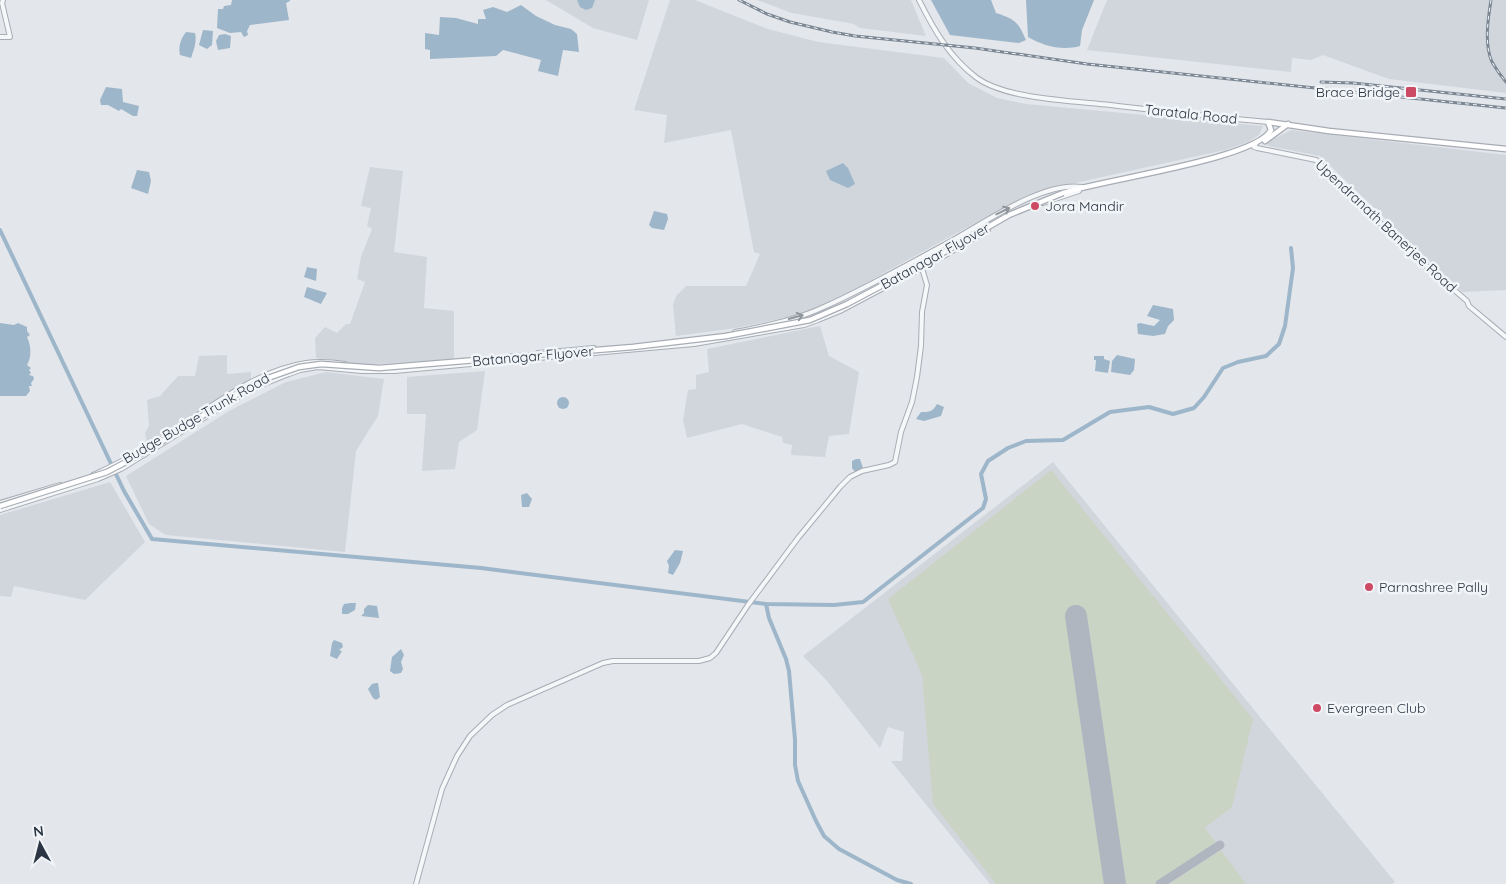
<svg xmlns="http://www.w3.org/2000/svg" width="1506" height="884" font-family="Quicksand,sans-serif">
	<rect width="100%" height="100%" fill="#e3e6eb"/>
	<g fill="#d1d6dd">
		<polygon points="546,0 649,0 637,40 593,28"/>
		<polygon points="670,0 695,0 768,29 818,42 944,58 968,83 997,98 1026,104 1263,126 1259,135 1248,142 1225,150 1052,188 1013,202 864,284 811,310 794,316 736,328 676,336 673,305 676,296 686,286 746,286 760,254 754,252 731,130 664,143 667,115 634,110"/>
		<polygon points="757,0 911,0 926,36 860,28 854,24 792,13"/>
		<polygon points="1107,0 1506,0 1506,93 1389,79 1323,55 1311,60 1292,58 1291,72 1087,50"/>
		<polygon points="1291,130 1506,155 1506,290 1462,292 1320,156 1269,146 1266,143"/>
		<polygon points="370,167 403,171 394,252 427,257 424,308 454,311 454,359 360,365 316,358 315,338 325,327 337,333 346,324 350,324 365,282 357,279 361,257 372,229 367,226 371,208 361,206"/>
		<polygon points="820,326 829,356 859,372 849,434 829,436 825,457 791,455 792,445 783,443 782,437 742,424 687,438 683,420 688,390 696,389 696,375 709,372 707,349"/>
		<polygon points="227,355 227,374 251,372 251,381 147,443 145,433 149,426 147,400 160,396 178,376 195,376 199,356"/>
		<polygon points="485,371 477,430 459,442 455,469 422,471 426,414 407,414 407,377"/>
		<polygon points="326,372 384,379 378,416 356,451 345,552 166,535 149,524 126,476 229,411 286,382"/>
		<polygon points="1053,462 1251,706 1395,882 1392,884 990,884 891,761 902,761 904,732 888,727 880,748 827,681 803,656"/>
		<polygon points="110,482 145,542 85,600 14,586 11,597 0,596 0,515"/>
	</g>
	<g fill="#c9d4c4">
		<polygon points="1051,470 1253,719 1232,807 1205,828 1217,844 1154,884 1123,884 1083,615 1069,617 1109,884 996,884 933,804 922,675 888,599"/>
		<polygon points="1221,850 1246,884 1169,884"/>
	</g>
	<g fill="#9eb6ca">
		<polygon points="232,0 290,0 290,1 286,3 289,20 250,25 247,31 248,35 244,37 241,32 230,33 217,28 218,9 223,9 224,6 231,5"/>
		<polygon points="577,0 595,0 592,8 586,10 580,7"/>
		<path d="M 931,0 L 991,0 L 996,13 C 1015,19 1018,22 1026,40 L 1019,43 L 950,35 Z"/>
		<path d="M 1026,0 L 1094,0 L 1082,30 L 1080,46 C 1062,51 1043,46 1028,37 Z"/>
		<polygon points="521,5 536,16 555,25 571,29 577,34 579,52 563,50 558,76 538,71 541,60 503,50 496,56 430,59 430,50 425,49 425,33 439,35 440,17 456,18 478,24 478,19 486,19 483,10 493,7 507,12"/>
		<polygon points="203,30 213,31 212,45 207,49 199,45"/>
		<path d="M 186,32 L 195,33 C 197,42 194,49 191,58 L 180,55 C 178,47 181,38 186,32 Z"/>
		<polygon points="225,34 231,36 230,48 218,50 216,41 219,35"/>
		<polygon points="106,87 122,89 123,102 139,106 137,116 133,116 121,109 119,111 108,105 101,105 100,100"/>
		<polygon points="843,163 848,168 855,184 848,188 830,180 826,171"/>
		<polygon points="137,170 149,172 151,181 148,194 131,188"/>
		<polygon points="654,211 667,214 668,219 664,230 652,228 649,225"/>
		<polygon points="307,267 317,269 316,281 304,277"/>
		<polygon points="307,287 327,293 321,304 304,297"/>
		<polygon points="1153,305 1173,309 1174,320 1168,326 1165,334 1153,336 1138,334 1137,324 1140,323 1154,326 1160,320 1147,316"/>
		<path d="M 0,323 L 14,325 L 18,323 L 27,327 L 27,331 L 30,335 L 27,337 C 31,345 32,357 27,365 L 31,368 L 29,370 L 31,373 L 29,375 L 33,376 L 34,379 L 31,383 L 32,386 L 29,386 L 30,391 L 26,396 L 0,396 Z"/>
		<polygon points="1117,355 1135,359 1134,370 1130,375 1111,372 1112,361"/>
		<polygon points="1094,356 1104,356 1104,359 1110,361 1108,373 1095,371 1096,360 1094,360"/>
		<circle cx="563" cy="403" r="6"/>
		<path d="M 937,404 L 944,407 L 941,416 L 924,421 L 916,419 L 921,412 C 930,412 932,412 937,404 Z"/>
		<polygon points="856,459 860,459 863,468 855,472 852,468 852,461"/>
		<polygon points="527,493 532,499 529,507 522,507 521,495"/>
		<polygon points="675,550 683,551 680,563 673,575 668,573 669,566 667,561"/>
		<polygon points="351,603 356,603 355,610 348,614 342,614 342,608 344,604"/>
		<polygon points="368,605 377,606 379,618 361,616 364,613 364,609"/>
		<polygon points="334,640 342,643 343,647 339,650 342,651 337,659 330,656 332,643"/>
		<polygon points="401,649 404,655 401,662 403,669 401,673 394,674 390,671 392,657"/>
		<polygon points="376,683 378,683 380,697 376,700 373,698 368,689 372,684"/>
	</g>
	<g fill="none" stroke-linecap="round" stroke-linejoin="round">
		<g stroke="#9eb6ca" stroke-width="4">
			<polyline points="0,230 124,491 152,539 481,568 766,604 834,605 863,602 983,508 986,499 981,474 988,461 1008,448 1026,441 1063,440 1110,412 1149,407 1173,414 1194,408 1204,397 1223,368 1238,362 1266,356 1279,344 1285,326 1293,268 1291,248"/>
			<polyline points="766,604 769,618 786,659 789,671 795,740 795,765 798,781 816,821 824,836 839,849 897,880 911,884"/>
		</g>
		<polyline stroke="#b0b6c0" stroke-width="9" points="1160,884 1220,845"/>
		<polyline stroke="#b0b6c0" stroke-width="22" points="1076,616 1115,884"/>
		<defs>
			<g id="tertiary">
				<path d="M 919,0 C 934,30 950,58 977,78 C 1006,99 1073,101 1110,105 C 1163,111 1215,117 1268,122"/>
				<polyline points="0,37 10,37 2,3 3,0"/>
				<polyline points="1256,143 1254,147 1257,148 1316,160 1410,252 1467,301 1469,306 1506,337"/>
				<polyline points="1043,203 1079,191"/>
				<path d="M 735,332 C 765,326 797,320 826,306 C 866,288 905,266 944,245 C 980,226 1041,181 1082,187"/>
				<polyline points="538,353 594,348"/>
				<path d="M 93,475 C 122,462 150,446 177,429 C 216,403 259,370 306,363 C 319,361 332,362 345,364"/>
				<polyline points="0,503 60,485"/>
				<polyline points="0,510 98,479 121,469 251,389 289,374 300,370 318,367 362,371 394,371 694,344 804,325 818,320 840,311 944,256 988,230"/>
				<polyline points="416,884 442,789 457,756 470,736 492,715 507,705 603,663 613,661 699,661 710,658 716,653 748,605 798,538 840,487 850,477 862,471 889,465 895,462 901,432 912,402 917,377 921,346 922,312 927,285 921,265"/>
			</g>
			<g id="secondary">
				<polyline points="1265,141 1288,124"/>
				<path d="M 1063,193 C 1100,180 1257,159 1271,130 L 1268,122 L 1329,131 L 1506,149"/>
			</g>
		</defs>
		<use href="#tertiary" stroke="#a8adb5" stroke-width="6"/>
		<use href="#secondary" stroke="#a8adb5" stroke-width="7"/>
		<use href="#tertiary" stroke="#f5f7f9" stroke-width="4"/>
		<use href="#secondary" stroke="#fff" stroke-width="4.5"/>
		<defs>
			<g id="rail">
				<polyline points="739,0 767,14 790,22 832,32 855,36 975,48 1087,64 1506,108"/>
				<path d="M 1491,0 C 1488,19 1484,44 1492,62 C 1496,69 1501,76 1506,82"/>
				<polyline points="1321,82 1353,83 1506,99"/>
			</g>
		</defs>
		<use href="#rail" stroke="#7c8794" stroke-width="3"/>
		<use href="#rail" stroke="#f2f5f8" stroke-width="1" stroke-dasharray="4" stroke-linecap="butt"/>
		<defs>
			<polyline id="secondary-bridge" points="0,506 107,472 145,452 245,389 268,378 299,367 321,364 379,368 633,347 726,336 810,320 847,304 934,258 1009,215 1063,193"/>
		</defs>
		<use href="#secondary-bridge" stroke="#a8adb5" stroke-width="7" stroke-linecap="butt"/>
		<use href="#secondary-bridge" stroke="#fff" stroke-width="4.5"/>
	</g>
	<defs><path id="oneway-shaft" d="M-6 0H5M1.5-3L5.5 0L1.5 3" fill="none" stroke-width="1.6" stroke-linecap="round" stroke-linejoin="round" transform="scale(1.25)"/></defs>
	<g stroke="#90969e">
		<use href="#oneway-shaft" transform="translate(1003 211) rotate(-26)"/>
		<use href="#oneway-shaft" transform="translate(796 317) rotate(-16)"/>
	</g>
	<g fill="#cd4a65" stroke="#f2f5f8" stroke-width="2">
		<rect x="1405" y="86" width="12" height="12" rx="2.5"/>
		<circle cx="1035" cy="206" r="5"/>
		<circle cx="1369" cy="587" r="5"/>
		<circle cx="1317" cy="708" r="5"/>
	</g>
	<g text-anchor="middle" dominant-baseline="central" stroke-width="5" stroke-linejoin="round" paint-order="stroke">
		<g font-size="14" fill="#2b3543" stroke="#f2f5f8" text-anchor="start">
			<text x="1400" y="92" text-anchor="end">Brace Bridge</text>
			<text x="1045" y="206">Jora Mandir</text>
			<text x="1379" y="587">Parnashree Pally</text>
			<text x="1327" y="708">Evergreen Club</text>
		</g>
		<g font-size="14" fill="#2b3543" stroke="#f2f5f8">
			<text transform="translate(1191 114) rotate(6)">Taratala Road</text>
			<text transform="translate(1386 226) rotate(43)">Upendranath Banerjee Road</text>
			<text transform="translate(935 256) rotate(-29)">Batanagar Flyover</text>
			<text transform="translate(533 356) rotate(-5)">Batanagar Flyover</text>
			<text transform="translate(196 418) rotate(-30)">Budge Budge Trunk Road</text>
		</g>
	</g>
	<g transform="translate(40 844) rotate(353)" stroke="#f2f5f8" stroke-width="4" paint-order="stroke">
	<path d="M0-4L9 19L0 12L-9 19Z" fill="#2b3543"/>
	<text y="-8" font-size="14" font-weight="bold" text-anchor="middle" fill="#2b3543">N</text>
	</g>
</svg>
